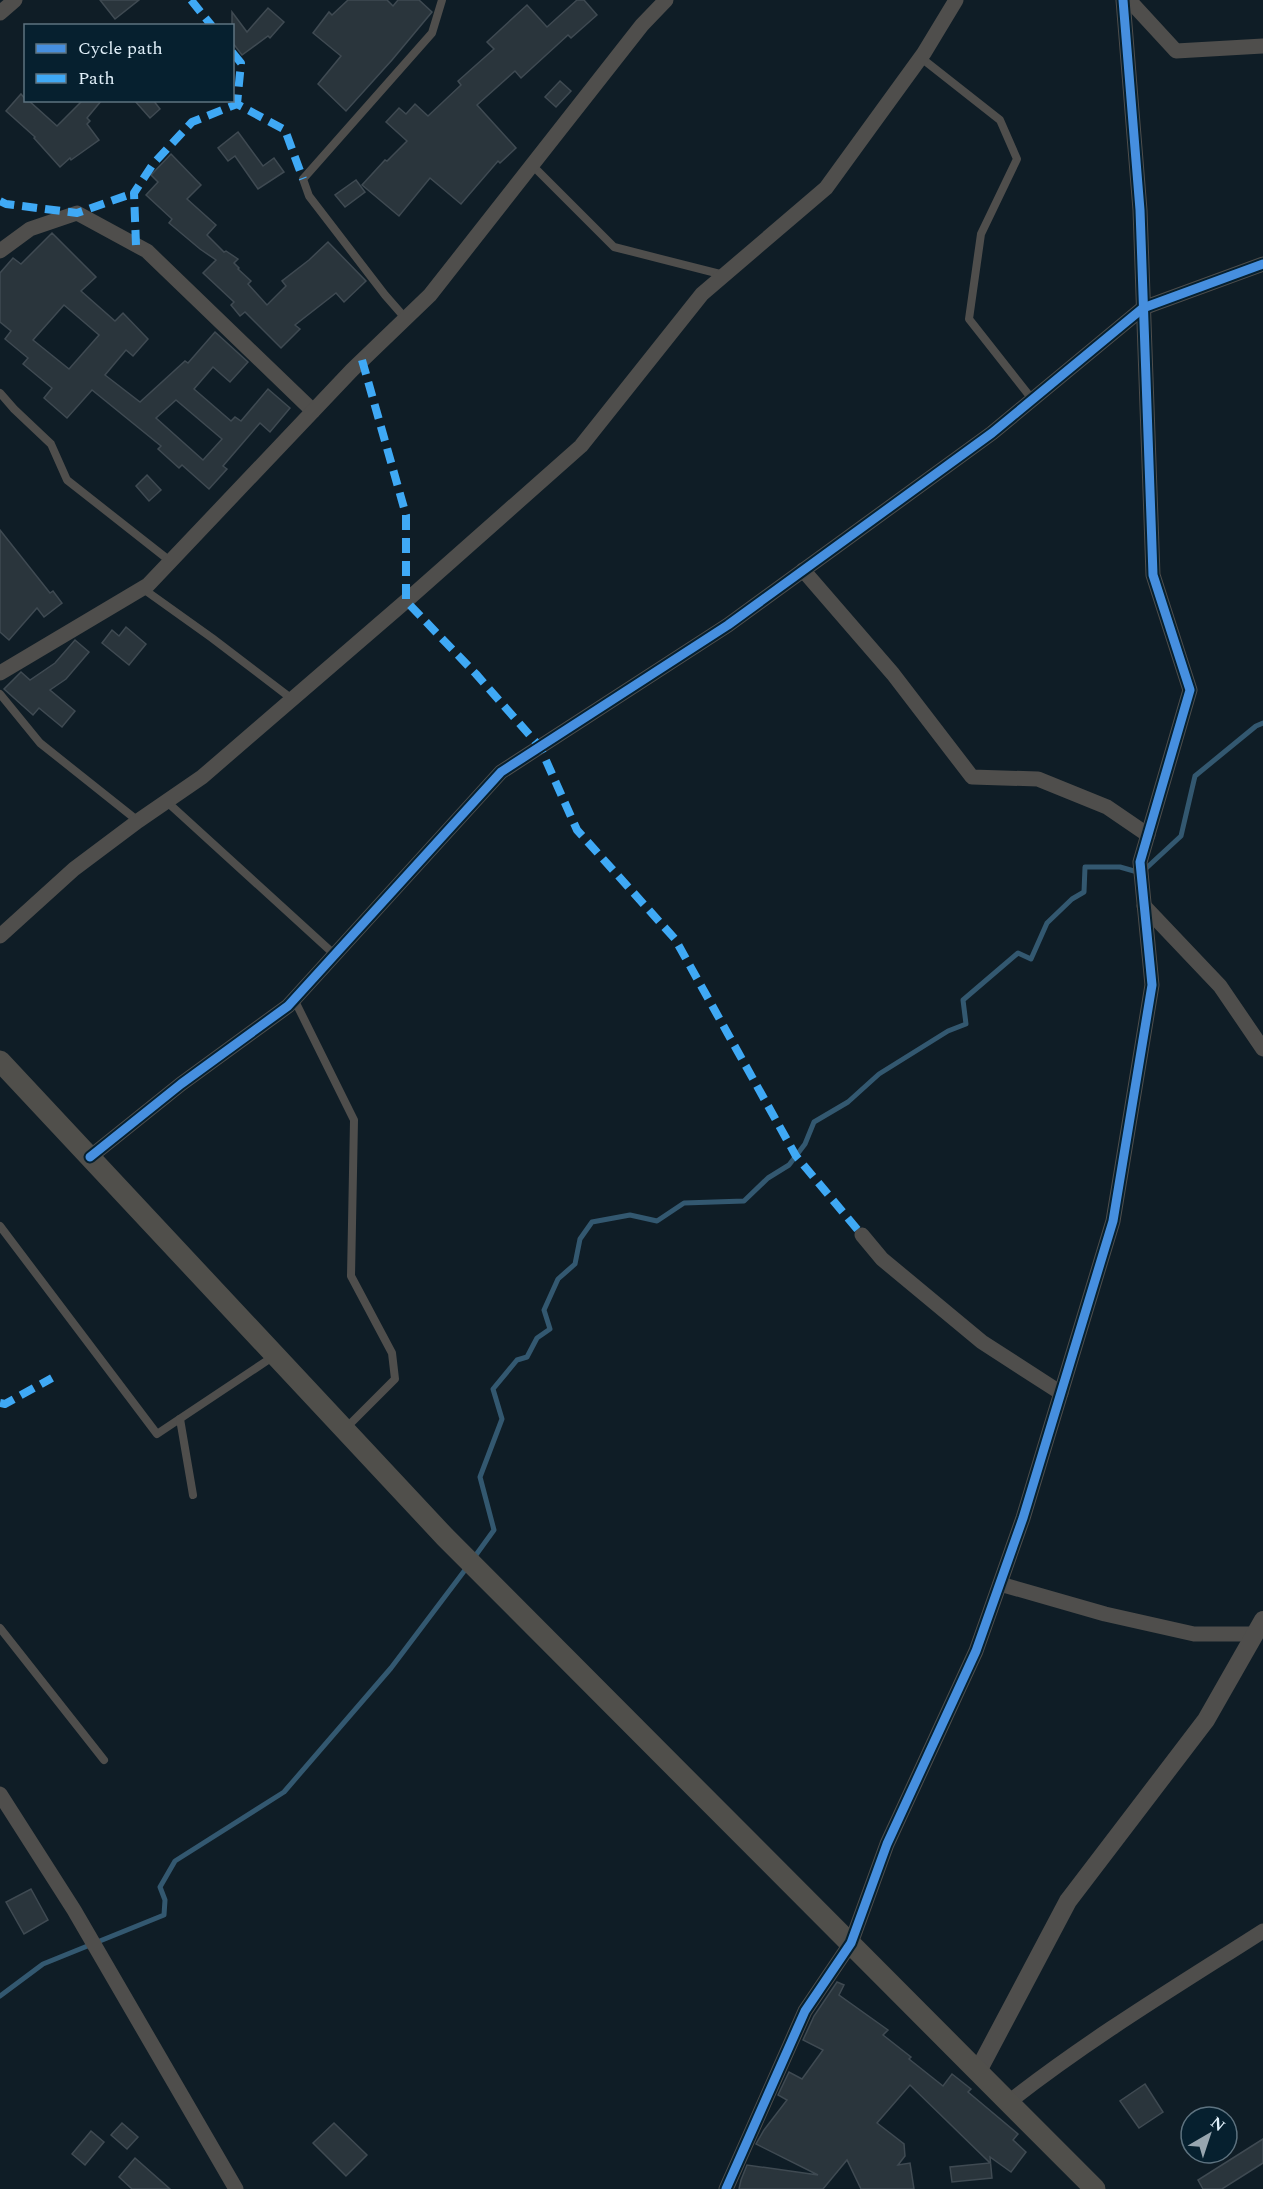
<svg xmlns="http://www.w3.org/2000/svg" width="1263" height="2189" font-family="Spectral,serif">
	<rect width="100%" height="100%" fill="#0f1d26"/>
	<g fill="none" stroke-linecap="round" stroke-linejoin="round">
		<g stroke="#335870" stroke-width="5">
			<polyline points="473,1559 494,1530 480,1477 502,1419 493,1389 517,1360 527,1357 537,1338 550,1329 544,1310 558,1279 575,1264 580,1239 592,1222 630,1215 657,1221 684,1203 744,1201 768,1178 789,1165 805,1144 814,1122 848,1102 879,1074 948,1031 966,1024 963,1000 1018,953 1031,959 1047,923 1072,899 1084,892 1085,867 1120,867 1141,873 1181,836 1195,776 1256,726 1263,723"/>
			<polyline points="0,1996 43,1964 164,1915 165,1900 160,1887 175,1861 284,1792 391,1668 468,1566"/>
		</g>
	</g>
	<g fill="#2a353c" stroke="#3f4a52" stroke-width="1.5" fill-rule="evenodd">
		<polygon points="100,0 139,0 115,19"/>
		<polygon points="348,0 387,0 393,6 398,0 419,0 432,12 392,60 346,111 318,84 341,56 313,33 329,12 332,15"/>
		<polygon points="577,0 584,0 597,15 571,38 568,35 521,78 515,71 477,105 516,148 500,163 498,161 461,204 430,178 399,216 362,185 385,160 387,161 407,141 386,122 399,108 406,114 415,104 428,116 461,85 458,81 494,49 487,42 527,5 547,27"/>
		<polygon points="268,8 284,22 270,38 268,36 242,55 232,42 232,12 247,32"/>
		<polygon points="560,81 571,91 556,107 545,97"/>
		<polygon points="21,94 26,100 28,100 57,126 83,100 102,100 87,118 90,121 87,124 99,140 71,160 70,158 60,167 34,138 35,137 6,111"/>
		<polygon points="134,100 153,100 160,109 150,118"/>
		<polygon points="238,132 263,166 274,158 284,172 258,189 235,156 228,161 218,148"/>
		<polygon points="171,154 201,185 187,199 216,225 207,235 224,252 226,251 238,259 234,263 239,268 238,269 251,281 248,284 267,305 286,286 282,281 309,260 328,242 366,281 344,302 336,293 295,325 300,329 281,348 245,312 240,316 231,305 234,302 203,273 216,260 200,249 169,223 172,219 146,195 158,182 151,175"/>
		<polygon points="356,180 365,192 345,207 335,195"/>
		<path d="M 52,233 L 96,277 L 81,291 L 115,321 L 123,313 L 148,339 L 133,356 L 126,350 L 105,375 L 140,402 L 185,361 L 188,363 L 215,332 L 248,362 L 230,382 L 213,367 L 194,389 L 231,421 L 235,417 L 241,421 L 268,389 L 290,408 L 270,432 L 260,423 L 223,466 L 227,469 L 209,489 L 182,465 L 179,468 L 158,449 L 161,446 L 92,390 L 67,418 L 44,398 L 52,388 L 23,364 L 28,358 L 5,339 L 11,331 L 0,322 L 0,273 L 13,258 L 21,264 ZM 64,305 L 99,335 L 69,369 L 33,340 ZM 176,400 L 222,439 L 203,460 L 156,418 Z"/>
		<polygon points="147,475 161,490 149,501 136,486"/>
		<polygon points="0,530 50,593 53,591 62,603 44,617 37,608 9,640 0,632"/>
		<polygon points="126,627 146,644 129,665 102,643 112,630 119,636"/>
		<polygon points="75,640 89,652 66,679 50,690 75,711 62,727 39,708 33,715 4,689 21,672 30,680 55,663"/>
		<polygon points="31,1889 48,1920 24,1934 6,1902"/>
		<polygon points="837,1982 844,1985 839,1995 888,2030 883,2035 911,2057 909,2059 943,2086 952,2074 971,2089 968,2092 1018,2134 1013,2140 1026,2152 1011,2172 990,2157 992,2178 952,2182 950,2167 990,2163 910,2085 877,2123 904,2144 905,2156 898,2165 910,2163 914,2189 861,2189 847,2160 823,2189 739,2189 741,2180 747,2165 818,2175 756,2144 764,2130 787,2100 778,2095 789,2072 802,2079 823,2050 803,2040 814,2016"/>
		<polygon points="1145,2084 1163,2112 1139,2128 1120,2101"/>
		<polygon points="122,2123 138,2137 127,2149 111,2135"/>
		<polygon points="334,2123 367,2155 346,2176 313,2143"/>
		<polygon points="91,2131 104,2142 85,2165 72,2154"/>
		<polygon points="1263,2139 1263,2163 1222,2189 1203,2189 1198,2180"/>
		<polygon points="135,2158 170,2189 132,2189 119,2177"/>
	</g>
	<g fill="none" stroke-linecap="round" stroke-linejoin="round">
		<g stroke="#4f4e4c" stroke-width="8">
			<polyline points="920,57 1000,120 1017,159 981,234 969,319 1032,399"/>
			<polyline points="532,165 614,247 724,275"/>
			<polyline points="406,319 385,295 309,196 303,179 432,33 442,0"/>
			<polyline points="0,393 14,409 51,444 67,480 170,561"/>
			<polyline points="142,588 212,638 292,699"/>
			<polyline points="0,694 40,743 138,821"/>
			<polyline points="166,801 335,955"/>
			<polyline points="294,999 354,1120 351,1276 392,1353 395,1379 345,1429"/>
			<polyline points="0,1226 157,1434 274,1356"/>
			<polyline points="180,1419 193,1495"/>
			<polyline points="0,1628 104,1760"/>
		</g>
		<g stroke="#4f4e4c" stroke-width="15">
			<polyline points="1129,0 1176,51 1263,46"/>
			<polyline points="0,13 15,0"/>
			<polyline points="0,251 30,229 77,213 147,251 313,411"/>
			<polyline points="803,570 893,674 972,777 1038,779 1107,807 1148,835"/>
			<polyline points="0,673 148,585 352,370 430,295 642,25 666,0"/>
			<polyline points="1144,906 1220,986 1263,1049"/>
			<polyline points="0,936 74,869 138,821 202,777 406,601 581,446 702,294 826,188 924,53 956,0"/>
			<polyline points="90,1157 181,1084 288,1006 501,772 728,625 992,433 1143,308 1263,264"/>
			<polyline points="862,1235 882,1259 982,1342 1061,1393"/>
			<polyline points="1000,1584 1105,1614 1194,1634 1255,1634"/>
			<polyline points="0,1794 74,1910 236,2189"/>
			<path d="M 1009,2102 C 1089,2039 1177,1986 1263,1931"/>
			<polyline points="726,2189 805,2011 851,1943 887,1844 976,1651 1023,1518 1113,1221 1152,985 1140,862 1190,690 1153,575 1140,210 1123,0"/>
		</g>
		<polyline stroke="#4f4e4c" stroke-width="18" points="978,2071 1068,1901 1206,1720 1263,1620"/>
		<polyline stroke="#504f4b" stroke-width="21" points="0,1061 445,1537 1095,2189"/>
		<g stroke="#3fa9f5" stroke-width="8" stroke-dasharray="15 8" stroke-linecap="butt">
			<polyline points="191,0 212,26"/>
			<polyline points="232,52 241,63 237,104 285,130 303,179"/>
			<polyline points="0,201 6,204 77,213 134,193"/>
			<polyline points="136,245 134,193 153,164 192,122 237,104"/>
			<polyline points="362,360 406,515 406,601 476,674 540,747 577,830 675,939 796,1156 862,1235"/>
			<polyline points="0,1403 5,1404 52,1378"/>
		</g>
		<defs>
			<g id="cycleway">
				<polyline points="90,1157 181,1084 288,1006 501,772 728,625 992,433 1143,308 1263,264"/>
				<polyline points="726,2189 805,2011 851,1943 887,1844 976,1651 1023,1518 1113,1221 1152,985 1140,862 1190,690 1153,575 1140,210 1123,0"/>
			</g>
		</defs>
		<use href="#cycleway" stroke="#06202f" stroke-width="13"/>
		<use href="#cycleway" stroke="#468fdf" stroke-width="9"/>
	</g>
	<rect x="24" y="24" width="210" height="78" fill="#06202f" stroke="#5e7380" stroke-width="1.5"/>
	<rect x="36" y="44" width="30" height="9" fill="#468fdf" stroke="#5e7380" stroke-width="1.5"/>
	<text x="78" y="54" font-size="18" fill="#e1f0fa">Cycle path</text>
	<rect x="36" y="74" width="30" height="9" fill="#3fa9f5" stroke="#5e7380" stroke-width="1.5"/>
	<text x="78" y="84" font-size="18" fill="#e1f0fa">Path</text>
	<g transform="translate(1209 2135) rotate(39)"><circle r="28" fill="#06202f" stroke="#5e7380" stroke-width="1.5"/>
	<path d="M0-4.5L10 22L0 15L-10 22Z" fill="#98a6b0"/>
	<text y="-9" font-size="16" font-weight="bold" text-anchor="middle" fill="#e1f0fa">N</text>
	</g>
</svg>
